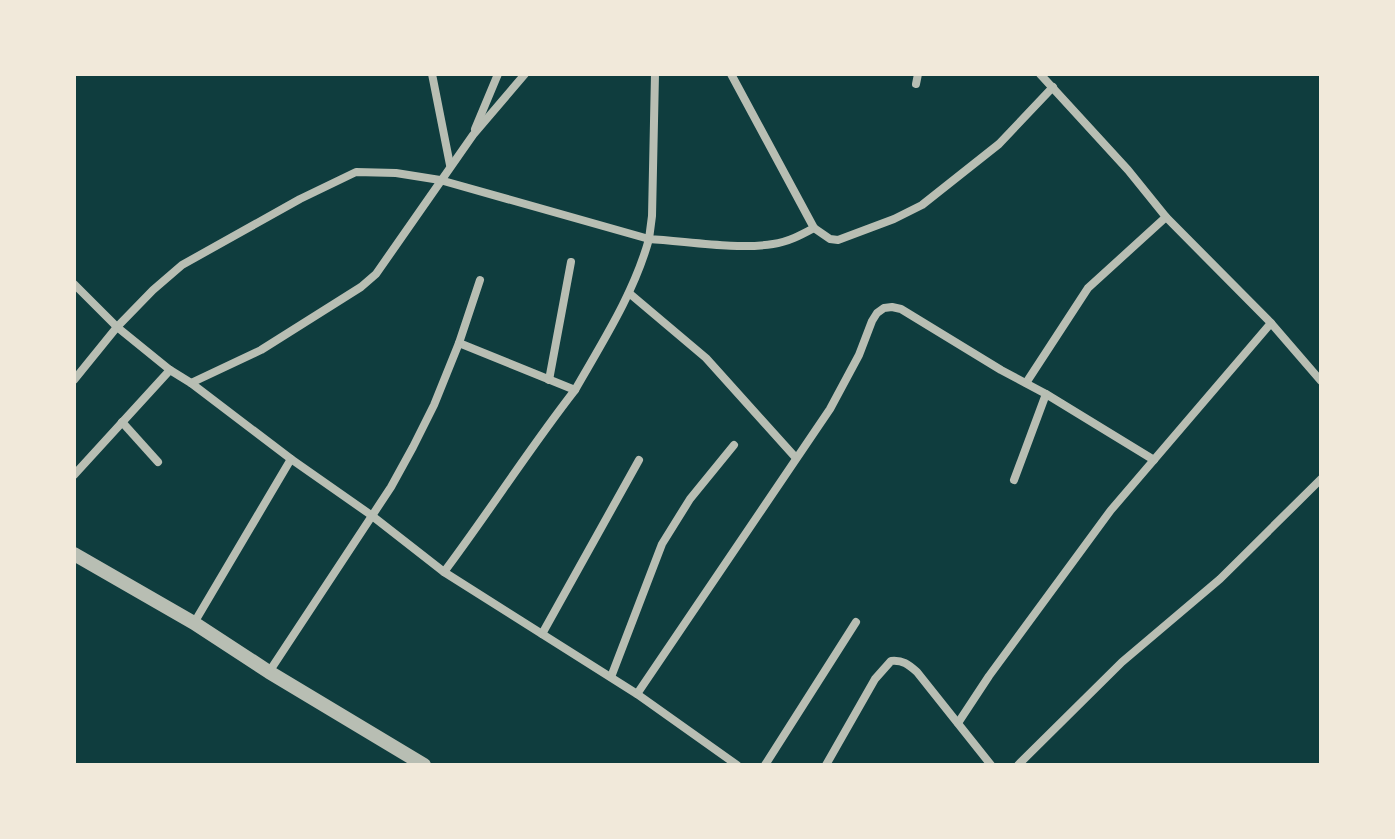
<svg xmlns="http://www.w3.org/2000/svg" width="1395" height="839" font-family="'PT Sans Narrow',sans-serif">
	<rect width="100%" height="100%" fill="#0f3d3e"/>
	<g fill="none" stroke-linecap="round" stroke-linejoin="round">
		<g stroke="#b8beb3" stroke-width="8">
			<polyline points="432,74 450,165"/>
			<path d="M 655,74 L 652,216 L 649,239 C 686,241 737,250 773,244 C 788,242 801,235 814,228 L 731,74"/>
			<polyline points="1040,74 1128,170 1166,217 1271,323 1321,381"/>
			<polyline points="916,84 918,74"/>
			<polyline points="475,129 498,74"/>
			<polyline points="814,228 830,239 838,240 894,219 922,205 999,144 1053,87"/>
			<polyline points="74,284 117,327 170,370 191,383 291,459 371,515 444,572 637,694 737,765"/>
			<polyline points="629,293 706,358 796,458"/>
			<path d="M 74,380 L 117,327 L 153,290 L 182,265 L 300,199 L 356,172 L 396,173 L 440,180 L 649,239 C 634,293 603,341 575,390 L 459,343"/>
			<polyline points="549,380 571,262"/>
			<polyline points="191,383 261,350 361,287 376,274 473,135 525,74"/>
			<polyline points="1026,383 1088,288 1166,217"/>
			<polyline points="122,422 158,462"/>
			<polyline points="74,475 170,370"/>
			<polyline points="1014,480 1046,394 1154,460"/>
			<path d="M 444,572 C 489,512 529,449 575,390"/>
			<polyline points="194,623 291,459"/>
			<polyline points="542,634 639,460"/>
			<polyline points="269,672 391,487 413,447 434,405 459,343 480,280"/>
			<polyline points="611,677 662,544 690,499 734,445"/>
			<polyline points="637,694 830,409 859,355 872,321 877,313 884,308 892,307 901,309 1001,370 1046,394"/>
			<polyline points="958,723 989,676 1111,510 1271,323"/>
			<polyline points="765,765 856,622"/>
			<path d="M 826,765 L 875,679 L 891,661 C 903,660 908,664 917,672 L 991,765"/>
			<polyline points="1018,765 1122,662 1220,579 1321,479"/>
		</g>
		<polyline stroke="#b8beb3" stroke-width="14" points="74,554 194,623 269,672 424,765"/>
	</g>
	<rect width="1395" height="839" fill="none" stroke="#f1e9da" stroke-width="152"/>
</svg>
